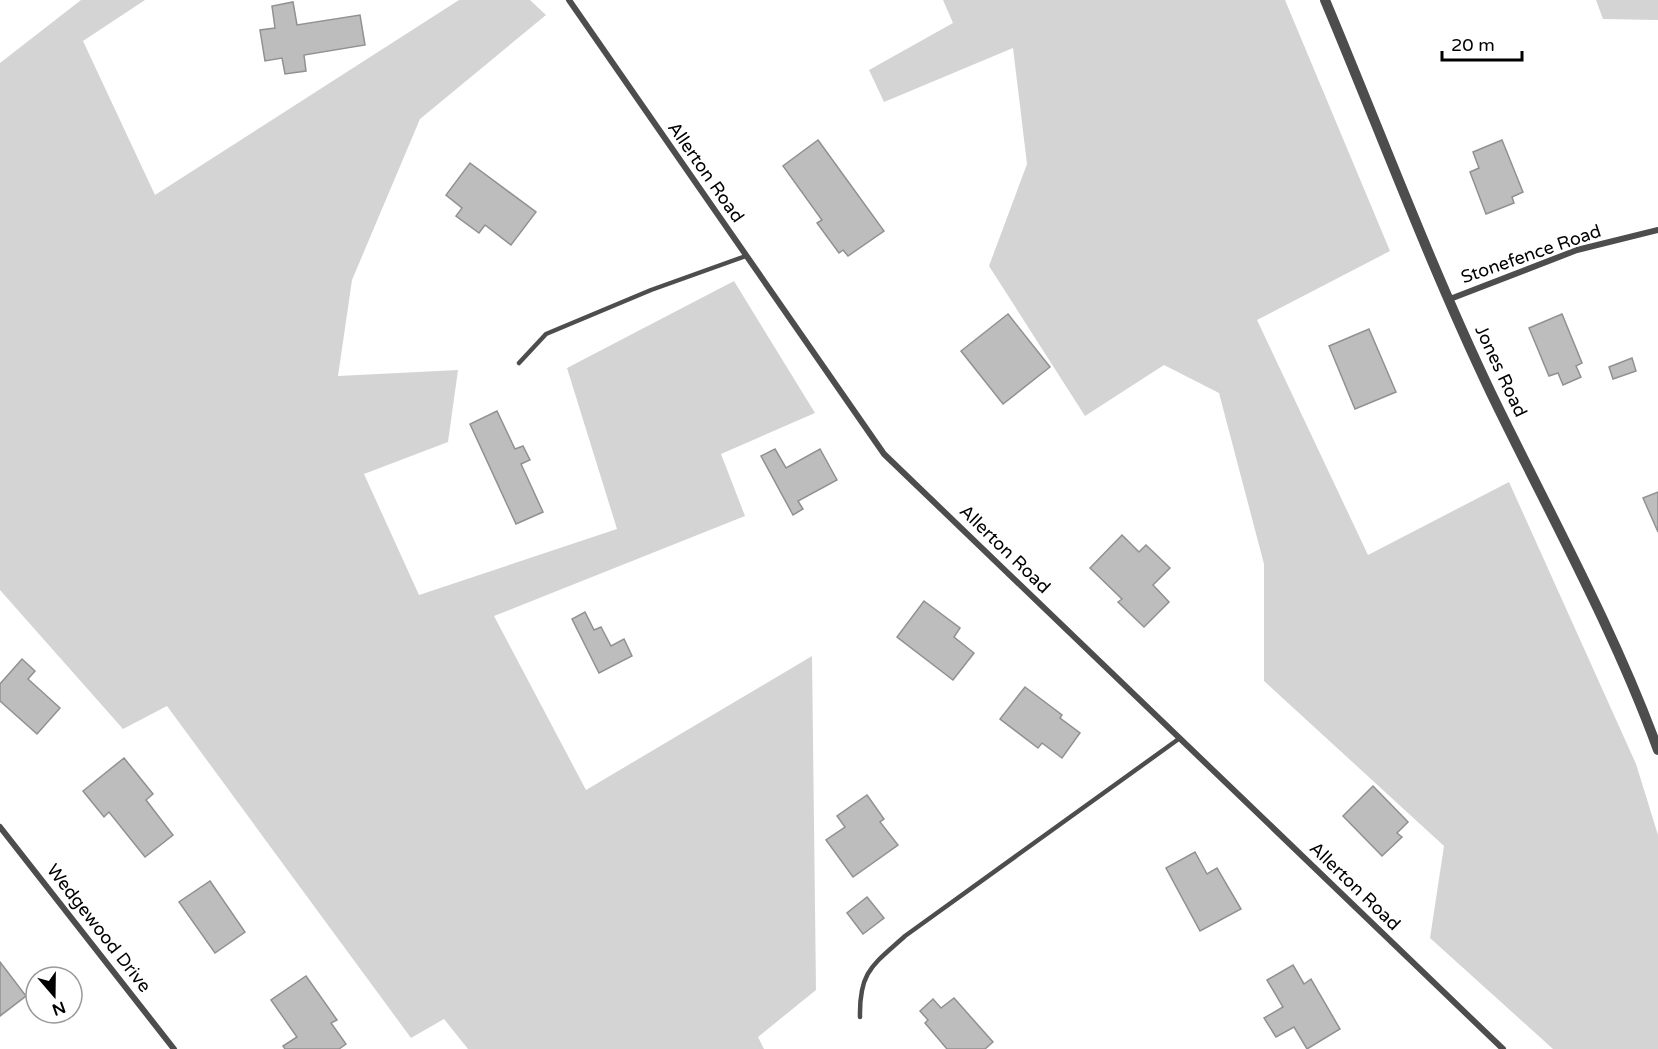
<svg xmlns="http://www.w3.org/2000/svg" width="1658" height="1049" font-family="'Varela Round',sans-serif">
	<rect width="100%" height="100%" fill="#fff"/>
	<g fill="#d4d4d4">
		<polygon points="81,0 145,0 83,41 155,195 459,0 530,0 546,15 420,119 352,280 338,376 458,370 448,442 364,474 419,595 617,529 567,368 734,281 815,413 721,454 745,516 494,616 586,790 812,656 816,990 758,1037 764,1049 468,1049 444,1019 411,1038 167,706 123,729 0,590 0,63"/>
		<polygon points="943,0 1285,0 1390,251 1257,320 1368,555 1509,482 1636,764 1658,835 1658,1049 1553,1049 1430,938 1444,846 1264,681 1264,564 1219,393 1164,365 1085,416 989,266 1027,164 1013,48 884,102 869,70 953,23"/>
		<polygon points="1596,0 1658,0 1658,20 1603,19"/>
	</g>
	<g fill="#bdbdbd" stroke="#919191" stroke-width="1.5">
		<polygon points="293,2 297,25 360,15 365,45 304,55 306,71 285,74 282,58 265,61 260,30 275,28 272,6"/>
		<polygon points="818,140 884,231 848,256 843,250 839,253 817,223 822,220 783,166"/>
		<polygon points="1502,140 1523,192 1512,197 1514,203 1486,214 1470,172 1479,168 1473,152"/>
		<polygon points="470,163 536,212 511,245 485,225 479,233 456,216 462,208 446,195"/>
		<polygon points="1008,314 1050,367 1003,404 961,351"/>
		<polygon points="1562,314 1582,363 1576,366 1581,377 1563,385 1558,373 1549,376 1529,328"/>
		<polygon points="1369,329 1396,392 1355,409 1329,346"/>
		<polygon points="1632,358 1636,371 1613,379 1609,367"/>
		<polygon points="497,411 515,449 523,446 530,460 521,464 543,512 516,524 470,424"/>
		<polygon points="775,449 786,468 820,449 837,480 798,501 803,509 793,515 761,456"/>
		<polygon points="1658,492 1658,532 1643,498"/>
		<polygon points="1122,535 1139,552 1146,545 1170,568 1153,585 1169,602 1144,627 1118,602 1122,599 1090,568"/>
		<polygon points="924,601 960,628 954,637 974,653 953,680 897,637"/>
		<polygon points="585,612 594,630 601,627 611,646 624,639 632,656 599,673 572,619"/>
		<polygon points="22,659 35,671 28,679 60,708 37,734 0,701 0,684"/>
		<polygon points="1025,687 1062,715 1060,718 1080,733 1062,758 1042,743 1038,748 1000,719"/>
		<polygon points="124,758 153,794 146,800 173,835 145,857 109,812 104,817 83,791"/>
		<polygon points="1373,786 1408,822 1397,833 1402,837 1382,856 1343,816"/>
		<polygon points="867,795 884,819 880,822 898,845 853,877 826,840 845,827 837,816"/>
		<polygon points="1195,852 1207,874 1217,868 1241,909 1200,931 1166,868"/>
		<polygon points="210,881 245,932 215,953 179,902"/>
		<polygon points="867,897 884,918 863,934 847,913"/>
		<polygon points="0,962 26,996 0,1016"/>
		<polygon points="1293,965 1304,984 1311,979 1340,1029 1307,1049 1294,1027 1276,1037 1264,1018 1283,1007 1267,980"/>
		<polygon points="306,976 337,1020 331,1023 346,1044 339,1049 285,1049 283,1046 297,1037 271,1000"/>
		<polygon points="954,998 993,1042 985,1049 947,1049 925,1023 928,1020 920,1011 933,999 941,1008"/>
	</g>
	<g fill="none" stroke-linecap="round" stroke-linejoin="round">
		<g stroke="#4d4d4d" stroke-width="4.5">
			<polyline points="519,363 546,334 651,290 746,256"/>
			<path d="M 860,1017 C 859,971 873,965 905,936 L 1180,738"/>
		</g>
		<g stroke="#4d4d4d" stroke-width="6">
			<polyline points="569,0 884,454 1503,1049"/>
			<polyline points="1450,299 1577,250 1658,230"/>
			<polyline points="0,827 174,1049"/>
		</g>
		<path stroke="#4d4d4d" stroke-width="10" d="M 1325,0 C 1380,131 1430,265 1491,393 C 1548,511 1613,627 1658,750"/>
	</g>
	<g text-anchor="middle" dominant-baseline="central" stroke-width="4.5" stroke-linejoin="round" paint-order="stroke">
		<g font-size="18" fill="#000" stroke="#fff">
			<text transform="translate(706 172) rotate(55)">Allerton Road</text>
			<text transform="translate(1531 254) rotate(-19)">Stonefence Road</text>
			<text transform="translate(1501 371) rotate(65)">Jones Road</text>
			<text transform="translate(1005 549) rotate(44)">Allerton Road</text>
			<text transform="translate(1355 886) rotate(44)">Allerton Road</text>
			<text transform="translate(99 928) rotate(52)">Wedgewood Drive</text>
		</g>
	</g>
	<g transform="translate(54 995) rotate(160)"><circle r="28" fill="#ffffff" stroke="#999999" stroke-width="1.5"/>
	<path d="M0-4.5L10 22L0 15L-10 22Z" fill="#000000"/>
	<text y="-9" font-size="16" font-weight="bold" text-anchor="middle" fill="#000000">N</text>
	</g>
	<path d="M1442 51v9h80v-9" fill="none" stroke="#000000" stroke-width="3"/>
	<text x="1451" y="51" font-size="18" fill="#000000" stroke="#ffffff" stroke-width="4.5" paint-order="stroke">20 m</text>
</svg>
